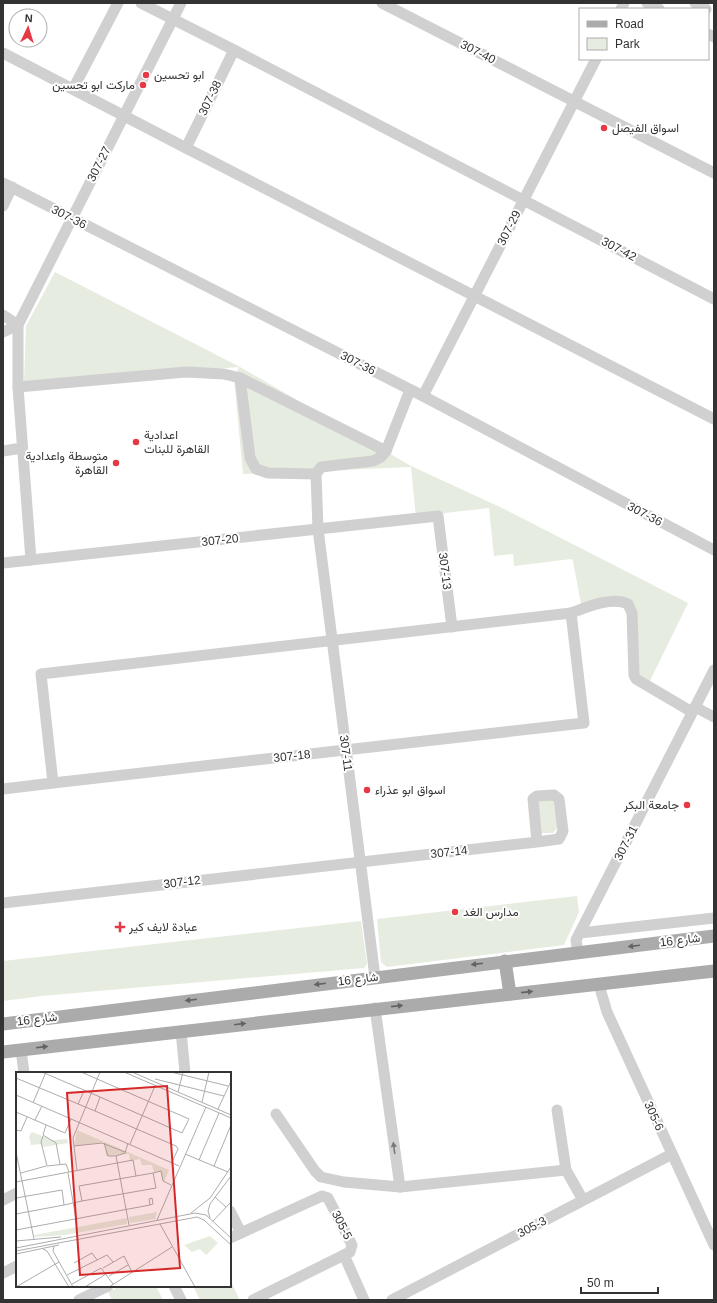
<svg xmlns="http://www.w3.org/2000/svg" width="717" height="1303" font-family="Helvetica,Vazirmatn,sans-serif">
	<rect width="100%" height="100%" fill="#fff"/>
	<g fill="#e6ecdf">
		<polygon points="55,272 240,367 411,466 500,507 688,603 647,687 636,679 628,604 582,609 573,561 571,559 514,566 513,554 494,556 489,508 445,513 438,516 416,518 411,467 243,474 234,378 239,367 24,383 26,326"/>
		<polygon points="553,799 558,827 553,833 541,833 537,801"/>
		<polygon points="577,896 579,912 564,945 387,967 381,962 377,919"/>
		<polygon points="361,921 367,964 364,968 41,996 3,1001 3,961"/>
		<polygon points="230,1279 239,1299 236,1300 200,1300 193,1286 230,1286"/>
		<polygon points="120,1286 156,1286 163,1300 112,1300 108,1292"/>
	</g>
	<g fill="none" stroke-linecap="round" stroke-linejoin="round">
		<g stroke="#d0d0d0" stroke-width="11">
			<polyline points="141,3 234,50"/>
			<polyline points="382,3 714,173"/>
			<polyline points="647,3 659,9"/>
			<polyline points="695,3 706,9"/>
			<polyline points="621,9 624,3"/>
			<polyline points="708,34 714,37"/>
			<polyline points="3,53 186,148"/>
			<polyline points="73,89 118,3"/>
			<polyline points="3,183 423,396 714,550"/>
			<polyline points="3,206 12,187"/>
			<polyline points="714,299 234,50 186,148 714,419"/>
			<polyline points="3,315 18,325"/>
			<polyline points="3,332 18,325"/>
			<polyline points="240,378 250,458 256,469 268,473 316,474"/>
			<polyline points="18,387 186,372 224,374 240,378 386,451"/>
			<polyline points="423,396 596,59"/>
			<polyline points="3,451 22,448"/>
			<polyline points="31,560 18,387 18,325 181,3"/>
			<polyline points="3,563 438,516 452,627"/>
			<polygon points="571,613 584,723 53,783 41,674"/>
			<path d="M 571,613 C 587,607 612,596 628,604 L 632,613 L 634,675 L 636,679 L 692,712"/>
			<polyline points="695,707 714,717"/>
			<polyline points="3,789 53,783"/>
			<polyline points="3,903 537,842 559,839 563,831 559,799 554,795 537,796 533,799 537,842"/>
			<polyline points="580,933 714,918"/>
			<polyline points="578,952 576,940 714,670"/>
			<polyline points="375,977 318,529 316,474 321,467 373,461 381,457 386,451 410,390"/>
			<polyline points="599,985 607,1012 714,1245"/>
			<polyline points="375,1008 400,1187"/>
			<polyline points="181,1031 185,1073"/>
			<polyline points="21,1050 24,1073"/>
			<polyline points="557,1110 566,1170 583,1200"/>
			<polyline points="276,1114 315,1171 321,1177 344,1182 400,1187 566,1170"/>
			<polyline points="3,1200 17,1193"/>
			<polyline points="230,1211 241,1233"/>
			<polyline points="230,1238 322,1196 328,1198 352,1245 350,1252 344,1255 253,1300"/>
			<polyline points="344,1255 364,1300"/>
			<polyline points="3,1273 17,1266"/>
			<polyline points="174,1286 181,1300"/>
			<polyline points="79,1300 108,1286"/>
			<polyline points="392,1300 672,1154"/>
		</g>
		<g stroke="#ababab" stroke-width="13">
			<polyline points="505,961 510,994"/>
			<polyline points="3,1024 714,936"/>
			<polyline points="3,1052 714,971"/>
		</g>
	</g>
	<defs><path id="oneway-solid" d="M-6-.8H1V-3.2L6.5 0L1 3.2V.8H-6Z"/></defs>
	<g fill="#636363">
		<use href="#oneway-solid" transform="translate(634 946) rotate(173)"/>
		<use href="#oneway-solid" transform="translate(477 964) rotate(173)"/>
		<use href="#oneway-solid" transform="translate(320 984) rotate(173)"/>
		<use href="#oneway-solid" transform="translate(527 992) rotate(-6)"/>
		<use href="#oneway-solid" transform="translate(191 1000) rotate(173)"/>
		<use href="#oneway-solid" transform="translate(397 1006) rotate(-6)"/>
		<use href="#oneway-solid" transform="translate(240 1024) rotate(-7)"/>
		<use href="#oneway-solid" transform="translate(42 1047) rotate(-7)"/>
	</g>
	<use fill="#7a7a7a" href="#oneway-solid" transform="translate(394 1148) rotate(-98)"/>
	<g fill="#e63946" stroke="#fff" stroke-width="1.5">
		<circle cx="146" cy="75" r="4"/>
		<circle cx="143" cy="85" r="4"/>
		<circle cx="604" cy="128" r="4"/>
		<circle cx="136" cy="442" r="4"/>
		<circle cx="116" cy="463" r="4"/>
		<circle cx="367" cy="790" r="4"/>
		<circle cx="687" cy="805" r="4"/>
		<circle cx="455" cy="912" r="4"/>
		<path d="M118 921h4v4h4v4h-4v4h-4v-4h-4v-4h4z"/>
	</g>
	<g text-anchor="middle" dominant-baseline="central" stroke-width="4" stroke-linejoin="round" paint-order="stroke">
		<g font-size="12" fill="#333" stroke="#fff">
			<text transform="translate(478 52) rotate(27)">307-40</text>
			<text transform="translate(210 98) rotate(-64)">307-38</text>
			<text transform="translate(99 164) rotate(-63)">307-27</text>
			<text transform="translate(69 217) rotate(27)">307-36</text>
			<text transform="translate(509 228) rotate(-63)">307-29</text>
			<text transform="translate(619 249) rotate(28)">307-42</text>
			<text transform="translate(358 363) rotate(27)">307-36</text>
			<text transform="translate(645 514) rotate(28)">307-36</text>
			<text transform="translate(220 540) rotate(-6)">307-20</text>
			<text transform="translate(445 571) rotate(83)">307-13</text>
			<text transform="translate(346 753) rotate(83)">307-11</text>
			<text transform="translate(292 756) rotate(-6)">307-18</text>
			<text transform="translate(626 843) rotate(-63)">307-31</text>
			<text transform="translate(449 852) rotate(-6)">307-14</text>
			<text transform="translate(182 882) rotate(-7)">307-12</text>
			<text transform="translate(680 940) rotate(-7)">شارع 16</text>
			<text transform="translate(358 979) rotate(-7)">شارع 16</text>
			<text transform="translate(37 1019) rotate(-7)">شارع 16</text>
			<text transform="translate(654 1116) rotate(65)">305-6</text>
			<text transform="translate(342 1225) rotate(63)">305-5</text>
			<text transform="translate(532 1227) rotate(-28)">305-3</text>
		</g>
		<g font-size="12" fill="#333" stroke="#fff" text-anchor="start">
			<text x="154" y="75">ابو تحسين</text>
			<text x="135" y="85" text-anchor="end">ماركت ابو تحسين</text>
			<text x="612" y="128">اسواق الفيصل</text>
			<text x="144" y="435">اعدادية<tspan x="144" dy="14">القاهرة للبنات</tspan></text>
			<text x="108" y="456" text-anchor="end">متوسطة واعدادية<tspan x="108" dy="14">القاهرة</tspan></text>
			<text x="375" y="790">اسواق ابو عذراء</text>
			<text x="679" y="805" text-anchor="end">جامعة البكر</text>
			<text x="463" y="912">مدارس الغد</text>
			<text x="129" y="927">عيادة لايف كير</text>
		</g>
	</g>
	<g transform="translate(16 1072)">
		<rect width="215" height="215" fill="#fff"/>
		<path d="M 61,58 L 153,98 L 148,110 L 145,100 L 138,100 L 136,93 L 126,93 L 124,87 L 114,89 L 113,82 L 90,84 L 88,70 L 58,74 ZM 16,60 L 37,68 L 51,67 L 52,71 L 28,75 L 25,72 L 15,73 L 13,64 ZM 141,140 L 139,147 L 114,151 L 113,145 ZM 111,146 L 111,152 L 49,163 L 19,165 L 18,163 ZM 194,164 L 202,171 L 190,183 L 184,177 L 176,180 L 168,173 Z" fill="#e6ecdf"/>
		<path fill="none" stroke="#adadad" stroke-width="1" d="M 26,0 L 84,25M 65,0 L 173,47 L 166,61 L 84,25 L 79,39 L 160,74 L 162,77 L 156,90M 108,0 L 215,46M 116,0 L 215,43M 155,0 L 212,14M 0,6 L 79,39M 139,7 L 208,24M 162,20 L 167,0M 0,23 L 163,94M 186,30 L 193,0M 17,31 L 30,0M 62,32 L 68,19M 202,37 L 215,9M 0,40 L 49,61 L 55,47M 19,48 L 26,34M 30,53 L 27,63 L 40,71 L 44,92M 0,58 L 5,59 L 11,45M 27,64 L 25,70 L 31,94 L 50,92 L 53,100M 88,71 L 92,84 L 100,84M 112,71 L 109,81 L 100,84 L 113,153M 114,72 L 139,14M 58,74 L 86,71 L 109,80M 0,80 L 18,167M 169,82 L 212,100M 183,88 L 203,41M 198,94 L 215,53M 61,99 L 57,66 L 84,0M 5,101 L 30,94M 52,101 L 60,147M 137,101 L 140,116 L 66,129 L 63,114 ZM 137,101 L 145,99 L 147,109 L 155,113M 0,110 L 117,88 L 120,104M 199,125 L 210,135M 0,126 L 46,118 L 48,133 L 0,142M 48,133 L 66,129M 175,141 L 194,126 L 215,95M 194,146 L 192,139 L 194,132 L 215,104M 141,148 L 190,35M 197,149 L 215,130M 144,152 L 179,215M 0,158 L 134,133 L 137,132 L 136,126 L 133,127 L 134,133M 0,169 L 45,165M 38,174 L 37,179 L 57,215M 0,176 L 179,141 L 190,143 L 215,166M 27,177 L 31,179 L 53,215M 0,179 L 181,145 L 188,148 L 215,173M 0,182 L 43,173M 58,191 L 76,181 L 81,188M 87,196 L 108,184 L 116,200M 51,203 L 91,183 L 97,190M 93,204 L 112,193M 56,212 L 85,196 L 97,212M 0,215 L 43,190M 69,215 L 90,202M 93,215 L 156,175"/>
		<path fill="#d62828" fill-opacity="0.15" stroke="#d62828" stroke-width="2" d="M 151,14 L 164,196 L 64,203 L 51,21 Z"/>
		<rect width="215" height="215" fill="none" stroke="#333" stroke-width="2"/>
	</g>
	<rect width="717" height="1303" fill="none" stroke="#333333" stroke-width="8"/>
	<rect x="579" y="8" width="130" height="52" fill="#ffffff" stroke="#adadad"/>
	<rect x="587" y="21" width="20" height="6" fill="#ababab" stroke="#adadad"/>
	<text x="615" y="28" font-size="12" fill="#333333">Road</text>
	<rect x="587" y="38" width="20" height="12" fill="#e6ecdf" stroke="#adadad"/>
	<text x="615" y="48" font-size="12" fill="#333333">Park</text>
	<g transform="translate(28 28) rotate(4)"><circle r="19" fill="#ffffff" stroke="#adadad"/>
	<path d="M0-3L7 15L0 10L-7 15Z" fill="#e63946"/>
	<text y="-6" font-size="11" font-weight="bold" text-anchor="middle" fill="#333333">N</text>
	</g>
	<path d="M581 1287v6h77v-6" fill="none" stroke="#333333" stroke-width="2"/>
	<text x="587" y="1287" font-size="12" fill="#333333" stroke="#ffffff" stroke-width="3" paint-order="stroke">50 m</text>
</svg>
